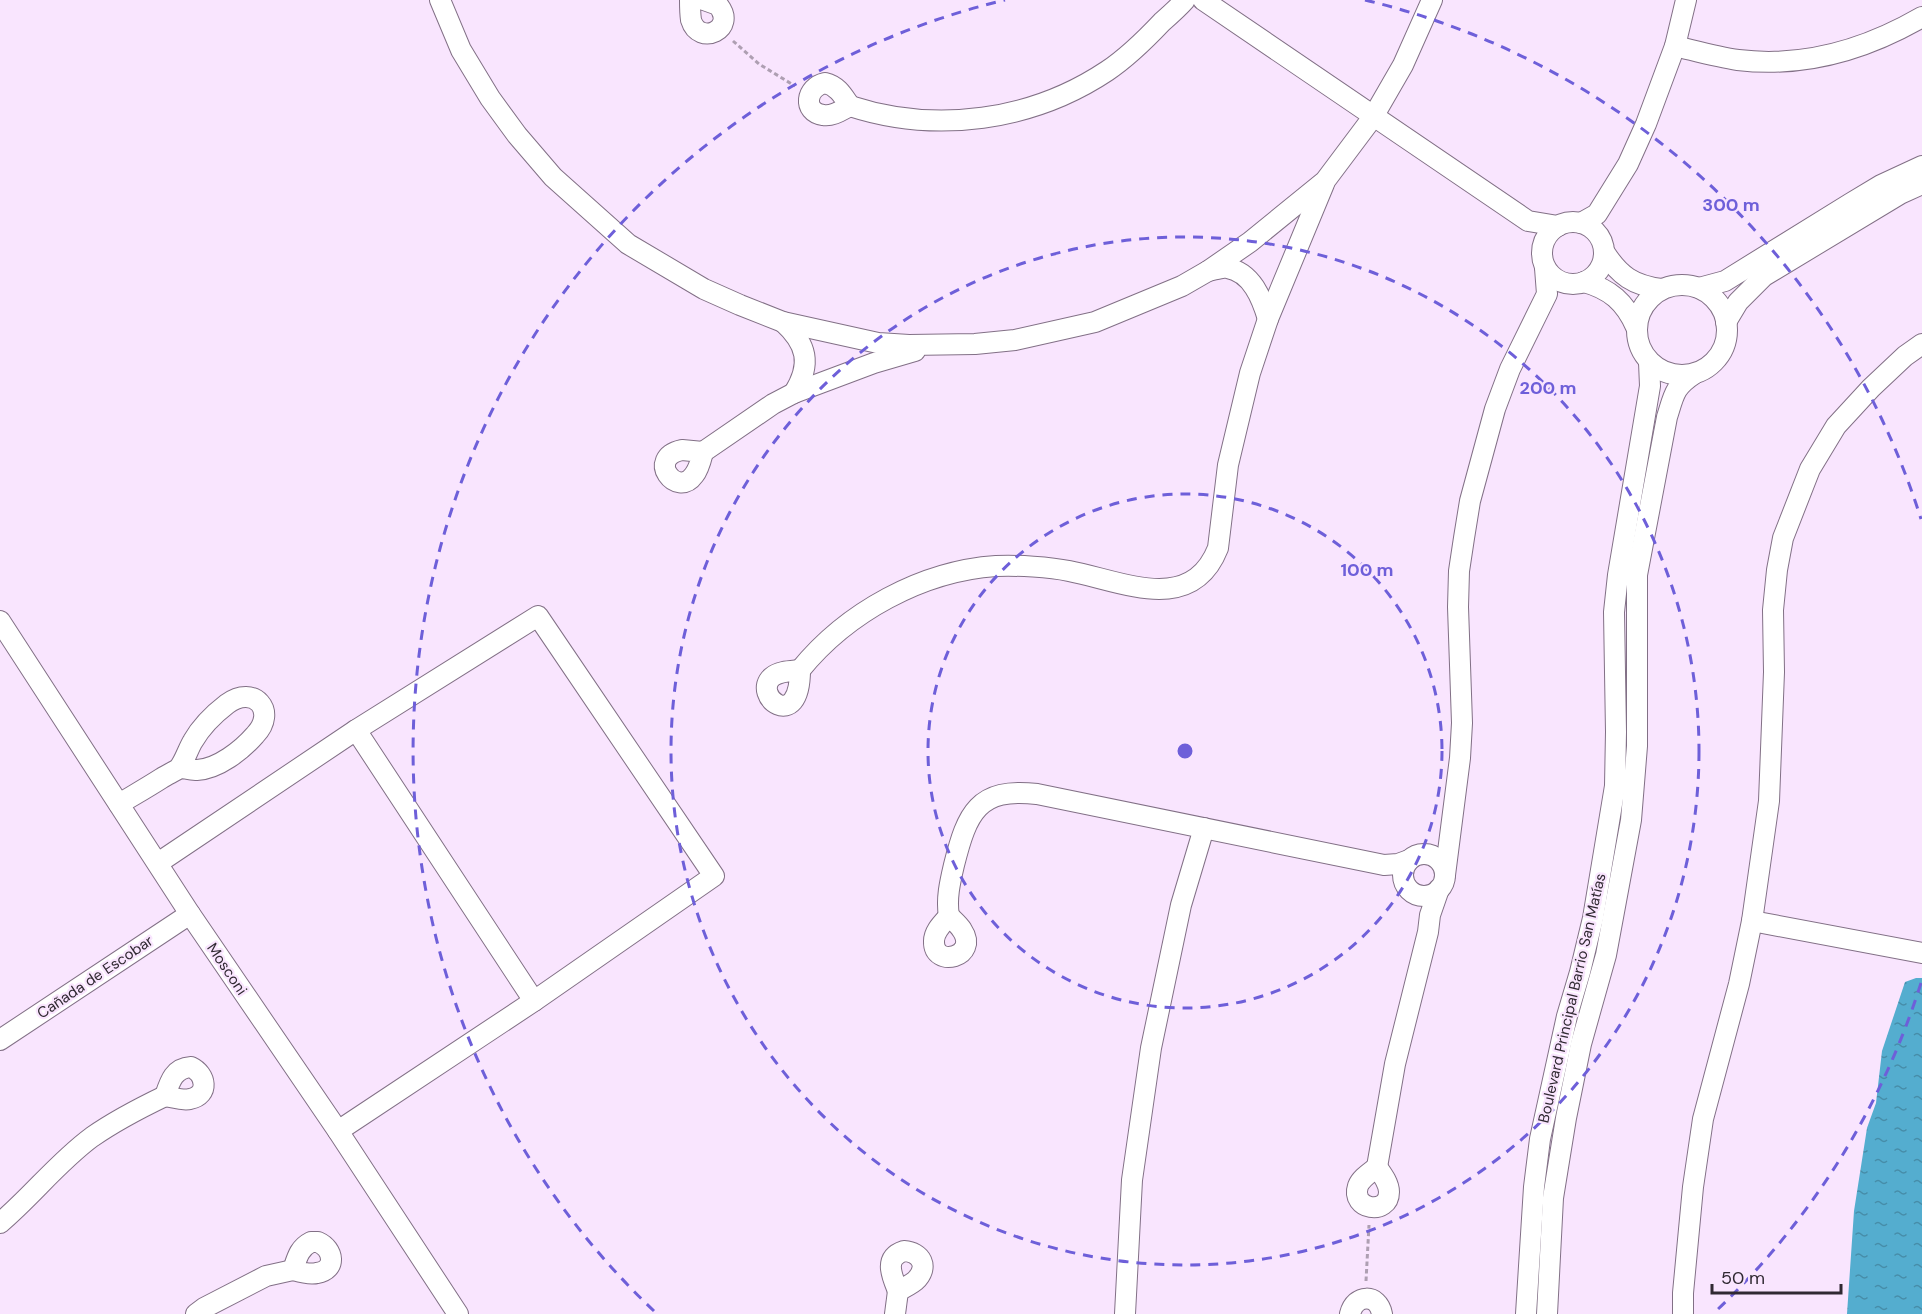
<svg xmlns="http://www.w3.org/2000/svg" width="1922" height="1314" font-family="'DM Sans',sans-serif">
	<defs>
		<pattern id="water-ripples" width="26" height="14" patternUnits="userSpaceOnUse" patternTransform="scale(1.5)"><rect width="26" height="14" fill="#54adcf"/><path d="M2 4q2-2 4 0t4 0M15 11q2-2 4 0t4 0" fill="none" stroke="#468da9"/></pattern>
	</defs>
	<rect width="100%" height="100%" fill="#f9e5fe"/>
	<polygon fill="url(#water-ripples)" points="1916,978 1922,978 1922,1314 1847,1314 1854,1211 1867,1128 1876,1103 1882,1051 1905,982"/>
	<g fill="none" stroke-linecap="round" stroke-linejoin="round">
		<defs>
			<g id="minor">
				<polyline points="440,0 461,50 490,98 517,135 553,177 628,244 704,289 740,305 783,322 878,343 909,345 975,344 1015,340 1095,322 1182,286 1208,271 1250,242 1325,181 1373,117 1403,65 1432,0"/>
				<path d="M 690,0 C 690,6 690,13 691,20 C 699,47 738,29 718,5 L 704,0"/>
				<polyline points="1203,0 1528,221 1558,226"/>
				<path d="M 1675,46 C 1696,51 1717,57 1738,60 C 1804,68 1865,50 1922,17"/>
				<path d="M 825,83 C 838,86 843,96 850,106 C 842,110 832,117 823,115 C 802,112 806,87 825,83 Z"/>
				<path d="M 850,106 C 936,134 1032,121 1107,71 C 1128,57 1145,40 1162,22 C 1170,15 1178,8 1185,0"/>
				<circle cx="1573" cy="253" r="31"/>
				<polyline points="1581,223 1597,214 1628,164 1646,124 1675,46 1686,0"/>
				<path d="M 1605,253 C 1620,276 1633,285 1661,289"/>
				<path d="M 1208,271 C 1214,270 1222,267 1227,268 C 1252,272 1262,299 1268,319"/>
				<path d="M 1584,282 C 1610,289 1625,302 1636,327"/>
				<circle cx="1682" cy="330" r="45"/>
				<polyline points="1699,288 1725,281 1851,203 1881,185 1922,166"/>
				<path d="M 783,322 C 807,344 812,364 794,393"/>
				<polyline points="1726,322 1738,302 1764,276 1900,194 1922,184"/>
				<path d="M 682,450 L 703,452 C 701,460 699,469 694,475 C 677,499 645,458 682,450 Z"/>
				<polyline points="703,452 773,404 794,393 874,363 915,351"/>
				<polyline points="0,621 190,914 338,1131 458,1314"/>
				<path d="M 800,670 C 847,612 922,571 996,566 C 1017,565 1050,567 1069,571 C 1122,581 1191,616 1218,548 L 1228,465 L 1250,373 L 1268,319 L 1324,184"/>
				<path d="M 800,670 C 800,735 751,695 772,677 C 779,671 791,671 800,670 Z"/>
				<polyline points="356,730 534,1001"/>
				<path d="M 119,804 C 134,795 148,787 162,778 C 167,775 173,772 178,769 C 184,763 188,749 193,741 C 201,727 214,714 227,704 C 254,684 278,711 255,735 C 242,750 218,769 197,770 C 192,770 185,768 179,768"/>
				<circle cx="1424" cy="875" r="21"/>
				<polyline points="158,863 356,730 538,616 714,876 534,1001 338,1131"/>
				<polyline points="1445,875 1460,758 1462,723 1458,607 1459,571 1464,538 1470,501 1495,409 1510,369 1547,294 1545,268"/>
				<path d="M 949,916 C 946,899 950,882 954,865 C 967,813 978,787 1037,794 L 1384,865 L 1398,864 L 1409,860"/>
				<path d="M 949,916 C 953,920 959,925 962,930 C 980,957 933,969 934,941 C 934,931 943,923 949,916 Z"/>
				<polyline points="1752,921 1922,953"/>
				<polyline points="0,1040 190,914"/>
				<path d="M 191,1067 C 206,1074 210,1095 190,1099 C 182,1101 173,1097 165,1096 C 170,1081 174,1068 191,1067 Z"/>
				<polyline points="1377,1167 1395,1064 1428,932 1430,915 1439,889"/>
				<path d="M 1377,1167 C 1382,1174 1389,1183 1389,1192 C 1389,1216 1350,1210 1358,1186 C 1361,1178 1371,1172 1377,1167 Z"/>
				<path d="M 0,1223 C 32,1196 58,1162 92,1137 C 115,1121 140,1108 165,1096"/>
				<path d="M 311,1242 L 318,1242 C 334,1249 337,1270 317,1273 C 309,1275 300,1272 293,1270 C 297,1258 299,1248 311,1242 Z"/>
				<path d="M 904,1251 C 921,1252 930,1267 915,1281 C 910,1285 904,1288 898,1291 C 892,1276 883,1258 904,1251 Z"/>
				<polyline points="196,1314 204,1308 266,1276 293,1270"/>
				<polyline points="895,1314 898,1291"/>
				<polyline points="1125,1314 1132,1180 1151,1048 1181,905 1204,828"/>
				<path d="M 1350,1314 C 1355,1294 1378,1293 1382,1314"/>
				<polyline points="1526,1314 1534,1187 1540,1139 1567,1016 1580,972 1593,918 1615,786 1616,732 1614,612 1618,575 1650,386 1649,362"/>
				<path d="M 1547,1314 L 1553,1198 L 1566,1118 L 1581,1044 L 1606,955 L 1631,820 L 1637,746 L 1637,575 L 1667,417 C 1674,395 1674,387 1694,374"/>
				<polyline points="1683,1314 1683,1293 1693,1187 1703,1119 1739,984 1752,921 1769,801 1774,672 1773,610 1777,570 1783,538 1810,469 1836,426 1871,388 1905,356 1922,344"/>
			</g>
		</defs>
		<use href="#minor" stroke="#827086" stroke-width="22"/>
		<g stroke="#ae9fb2" stroke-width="3" stroke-dasharray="4.5 3" stroke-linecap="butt">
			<polyline points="733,41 759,64 795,86"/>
			<polyline points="1366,1281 1369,1225"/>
		</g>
		<use href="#minor" stroke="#fff" stroke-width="20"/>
	</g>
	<g fill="none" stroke="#6e5fd9" stroke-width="3" stroke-dasharray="10 8">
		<circle cx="1185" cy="751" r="257"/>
		<circle cx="1185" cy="751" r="514"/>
		<path d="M1921 983A772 772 0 0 1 1716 1311M654 1311A772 772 0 0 1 1005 0M1365 0A772 772 0 0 1 1921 519"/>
	</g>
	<g text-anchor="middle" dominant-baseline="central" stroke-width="4.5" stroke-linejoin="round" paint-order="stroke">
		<g font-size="15" fill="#302932" stroke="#f9e5fe">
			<text transform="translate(227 969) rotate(56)">Mosconi</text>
			<text transform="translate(95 977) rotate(-34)">Cañada de Escobar</text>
			<text transform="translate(1572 998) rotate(-77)">Boulevard Principal Barrio San Matías</text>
		</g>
	</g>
	<circle cx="1185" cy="751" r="9" fill="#6e5fd9" stroke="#f9e5fe" stroke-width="3"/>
	<g font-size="18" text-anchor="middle" font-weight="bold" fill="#6e5fd9" stroke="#f9e5fe" stroke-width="4.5" stroke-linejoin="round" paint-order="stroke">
		<text x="1731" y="211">300 m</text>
		<text x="1548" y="394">200 m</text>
		<text x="1367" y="576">100 m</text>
	</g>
	<path d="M1712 1284v9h129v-9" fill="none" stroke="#302932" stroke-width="3"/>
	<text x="1721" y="1284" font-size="18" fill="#302932" stroke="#f9e5fe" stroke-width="4.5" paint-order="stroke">50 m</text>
</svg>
